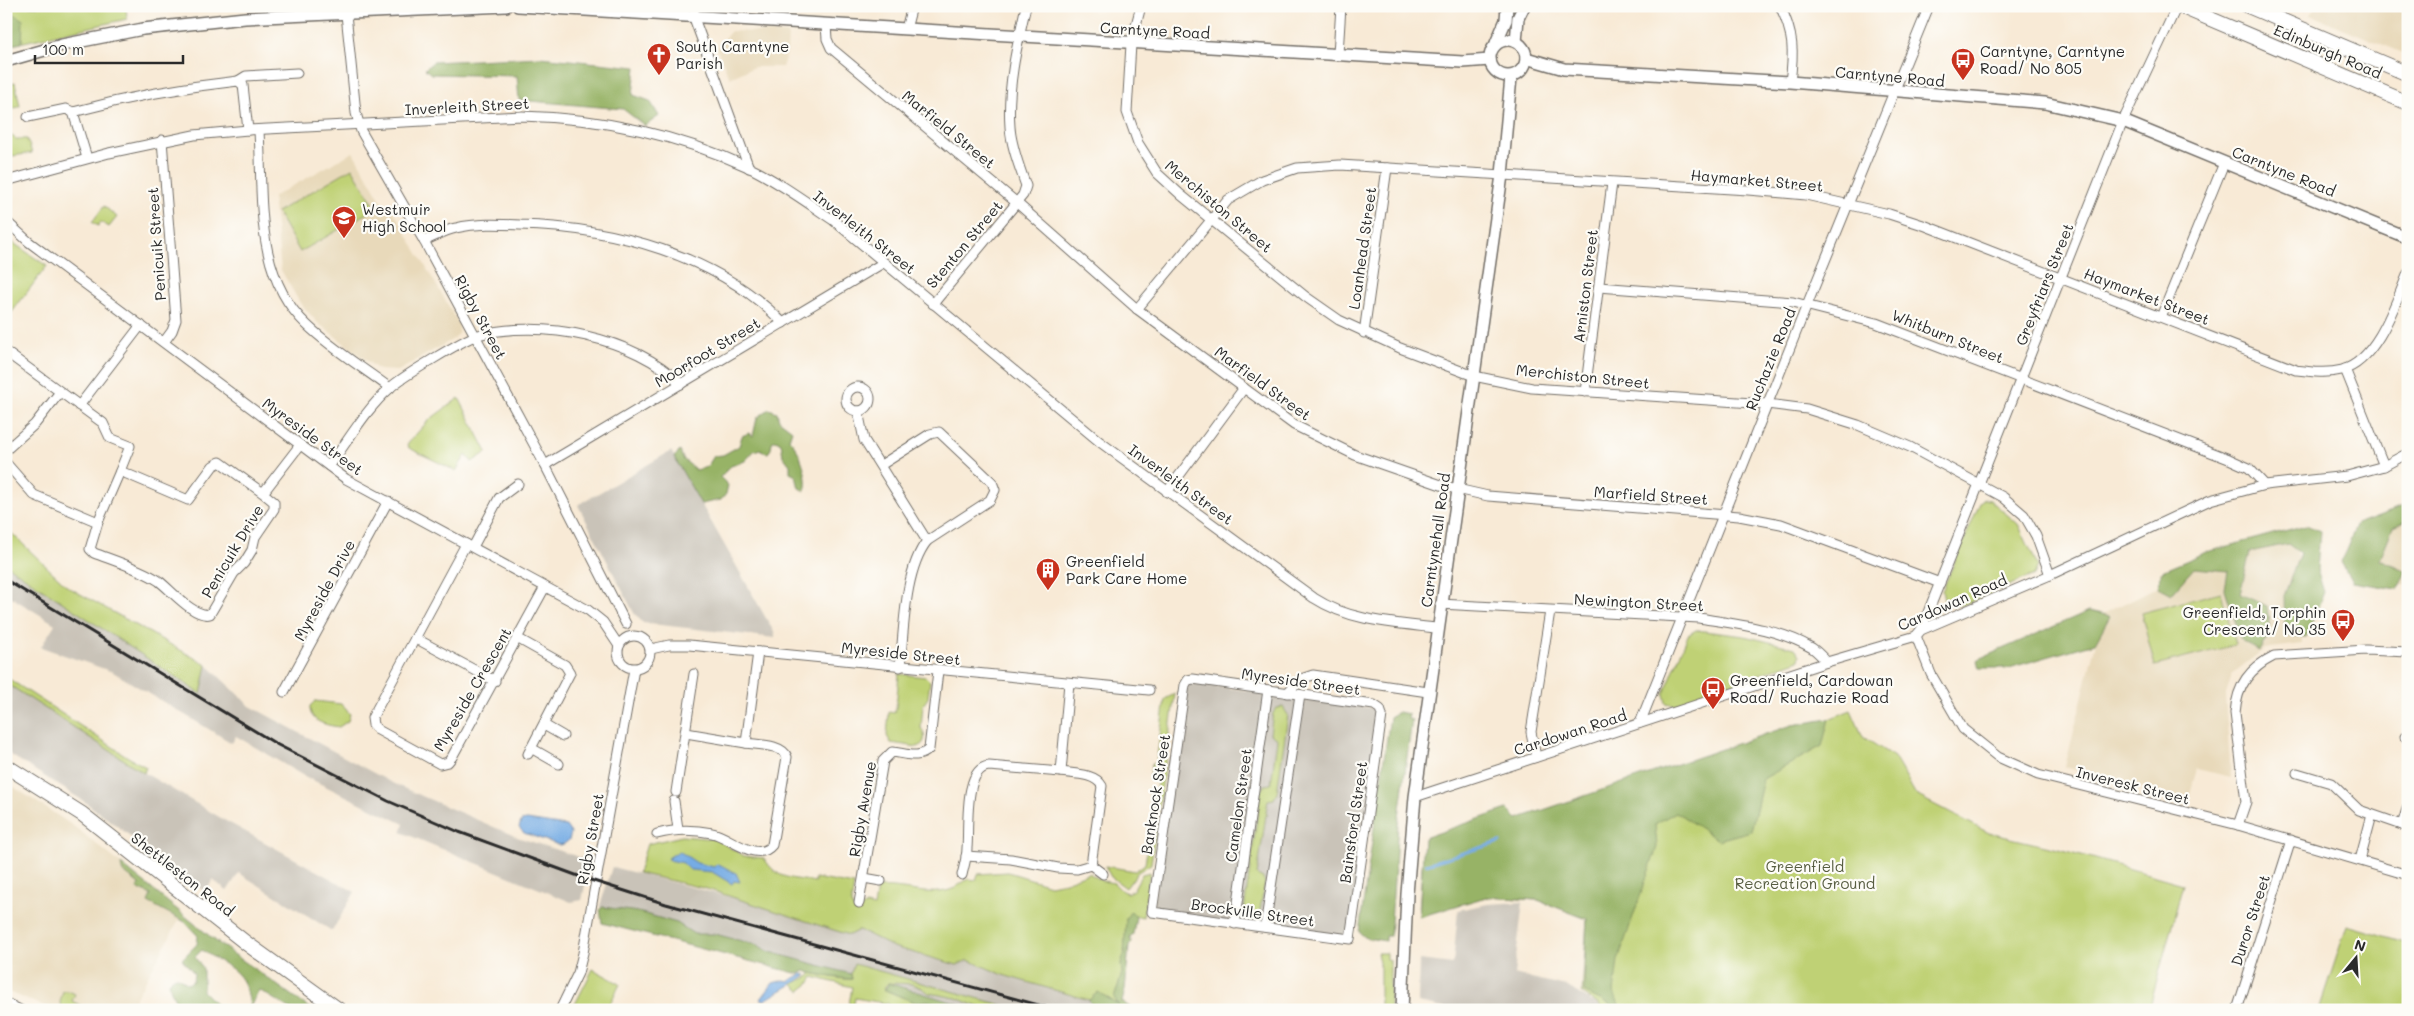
<svg xmlns="http://www.w3.org/2000/svg" width="2414" height="1016" font-family="Mali,sans-serif">
	<rect width="100%" height="100%" fill="#fdfcf7"/>
	<filter id="ink" filterUnits="userSpaceOnUse"><feTurbulence type="fractalNoise" baseFrequency=".02" numOctaves="2"/><feDisplacementMap in="SourceGraphic" scale="10" xChannelSelector="R" yChannelSelector="G"/><feConvolveMatrix kernelMatrix="1 2 1 2 8 2 1 2 1" color-interpolation-filters="sRGB"/></filter>
	<filter id="wash" filterUnits="userSpaceOnUse"><feTurbulence type="fractalNoise" baseFrequency=".0096" numOctaves="4" result="noise"/><feDisplacementMap in="SourceGraphic" scale="20" xChannelSelector="R" yChannelSelector="G"/><feGaussianBlur stdDeviation="1.12" result="paint"/><feColorMatrix in="noise" values="0 0 0 0 0 0 0 0 0 0 0 0 0 0 0 0 0 1.4 0 .05"/><feComposite in="paint" operator="in"/></filter>
	<g filter="url(#wash)">
		<rect width="100%" height="100%" fill="#f8ead6"/>
		<g fill="#e8d9ba">
			<polygon points="2316,6 2408,6 2408,55 2311,15"/>
			<polygon points="731,31 788,33 787,53 782,67 754,67 730,78 716,48"/>
			<polygon points="353,152 386,209 391,207 459,324 459,333 455,338 398,371 379,370 318,323 300,303 281,270 273,197"/>
			<polygon points="2408,512 2408,585 2365,578 2386,520"/>
			<polygon points="2296,538 2302,644 2264,649 2232,674 2225,697 2231,777 2197,769 2188,800 2065,767 2103,614 2226,552"/>
			<polygon points="6,782 72,825 183,913 129,1010 54,1010 6,991"/>
		</g>
		<g fill="#c9c3b8">
			<polygon points="671,451 775,634 775,638 643,623 634,613 578,505"/>
			<polygon points="6,563 114,612 207,665 250,706 394,784 517,837 588,860 588,871 582,900 571,902 401,832 404,824 302,775 236,736 232,743 113,672 41,647 55,624 6,594"/>
			<polygon points="1186,682 1380,709 1350,939 1152,912"/>
			<polygon points="6,683 143,772 226,821 355,892 332,931 239,873 227,891 213,880 205,892 85,802 6,752"/>
			<polygon points="612,867 859,930 893,947 957,965 968,960 1006,976 1089,1000 1098,992 1127,1010 978,1010 888,983 602,910 600,906"/>
			<polygon points="1523,902 1514,974 1566,986 1601,1007 1601,1010 1453,1010 1418,1003 1419,960 1453,964 1458,910 1488,904"/>
		</g>
		<g fill="#bfd174" stroke="#757e50">
			<polygon points="6,6 126,6 127,19 6,46"/>
			<polygon points="15,82 20,106 6,112 6,85"/>
			<polygon points="6,132 16,139 27,139 32,153 6,157"/>
			<polygon points="352,168 376,208 300,252 277,212"/>
			<polygon points="104,206 117,217 109,227 101,222 98,226 92,222"/>
			<polygon points="6,238 47,266 6,320"/>
			<polygon points="459,398 487,452 472,462 466,455 456,471 409,448 407,444 429,420"/>
			<polygon points="1984,499 1990,500 2018,524 2038,566 2034,575 1963,605 1952,605 1944,600 1942,591 1980,503"/>
			<polygon points="6,528 68,587 207,665 201,694 6,565"/>
			<polygon points="2221,592 2235,645 2155,666 2141,613"/>
			<polygon points="1696,630 1744,636 1795,648 1800,655 1799,660 1675,705 1666,703 1664,694 1688,635"/>
			<path d="M 899,674 L 926,677 L 930,681 L 928,698 L 923,705 L 921,728 C 926,735 926,743 918,747 L 891,743 L 887,736 L 889,712 L 894,713 L 896,708 Z"/>
			<polygon points="6,677 128,757 146,767 144,773 6,683"/>
			<polygon points="1175,694 1151,864 1138,872 1126,888 1111,877 1105,866 1135,871 1145,864 1158,777 1150,776 1152,764 1156,764 1165,699"/>
			<path d="M 315,701 L 341,704 L 350,714 L 348,721 L 339,727 C 326,725 309,722 310,706 Z"/>
			<polygon points="1283,707 1288,715 1277,793 1274,799 1268,800 1266,813 1268,815 1266,815 1257,875 1263,878 1265,882 1259,916 1252,919 1245,915 1244,910 1261,790 1265,785 1271,784 1277,739 1270,734 1273,713 1277,708"/>
			<polygon points="1851,710 1863,737 1894,757 1916,795 1989,833 2071,852 2183,884 2149,1010 1601,1010 1600,1006 1582,993 1587,919 1538,900 1486,897 1419,912 1422,866 1623,802"/>
			<path d="M 682,836 L 715,839 L 744,856 L 764,858 C 778,881 790,877 815,882 L 815,878 L 854,885 L 851,904 L 853,908 L 858,910 L 866,905 L 874,907 L 877,888 C 903,885 930,899 955,888 C 959,885 963,882 968,879 L 976,880 L 978,874 L 1008,872 L 1050,885 L 1065,882 L 1089,873 L 1102,881 L 1114,883 L 1122,891 L 1127,893 L 1133,890 L 1142,874 L 1150,872 L 1143,917 L 1132,915 L 1120,1006 L 1098,993 L 1089,1000 L 1006,976 L 968,960 L 957,965 L 893,947 L 859,930 L 849,935 L 707,889 L 638,873 L 647,844 Z"/>
			<polygon points="2347,925 2408,943 2408,1010 2319,1010"/>
			<polygon points="1377,953 1387,953 1387,959 1390,960 1390,1010 1380,1010 1380,968"/>
			<path d="M 854,964 L 1020,1010 L 986,1010 L 956,998 L 929,993 L 922,988 L 912,984 L 888,983 L 883,989 L 914,1002 L 928,1001 L 952,1010 L 888,1010 L 889,1004 L 855,998 L 853,1010 L 848,1010 L 852,987 L 813,977 L 809,984 L 800,991 L 792,984 L 810,976 L 811,973 C 820,975 844,980 852,979 L 851,974 Z"/>
			<polygon points="593,969 620,984 607,1010 572,1010"/>
			<polygon points="63,991 68,991 75,994 72,1001 89,1010 62,1010 60,1002"/>
		</g>
		<g fill="#97b366" stroke="#616f48">
			<polygon points="6,9 23,20 22,43 6,46"/>
			<polygon points="540,57 636,67 633,95 650,101 659,116 645,126 623,109 519,100 517,76 431,74 425,69 433,62"/>
			<path d="M 769,409 L 777,412 L 779,420 L 792,430 L 789,439 C 799,447 810,479 805,491 L 799,488 L 796,476 L 790,473 L 790,465 L 783,456 L 781,443 L 776,440 L 772,442 L 771,449 L 768,453 L 763,452 L 760,449 L 754,451 L 745,461 L 731,466 L 720,477 L 728,485 L 726,494 L 721,500 L 701,504 L 674,457 L 680,451 L 683,459 L 696,470 L 707,467 L 714,456 L 723,455 L 739,446 L 742,436 L 749,433 L 753,436 L 757,418 Z"/>
			<polygon points="2408,505 2408,520 2393,527 2380,559 2406,571 2398,589 2352,582 2341,562 2357,524"/>
			<polygon points="2306,525 2320,531 2317,570 2324,592 2306,637 2285,635 2284,596 2300,553 2288,544 2250,552 2240,594 2267,606 2270,633 2259,651 2241,640 2225,589 2228,571 2194,568 2171,594 2158,587 2162,571 2207,552"/>
			<polygon points="2089,611 2110,616 2095,643 2009,668 1979,668 1977,660"/>
			<polygon points="1398,712 1409,714 1408,719 1412,720 1398,824 1390,936 1386,936 1386,941 1366,938 1359,932 1390,717"/>
			<polygon points="1829,719 1822,746 1763,779 1751,831 1718,840 1676,812 1655,824 1657,847 1618,960 1614,992 1621,1010 1584,992 1587,919 1538,900 1486,897 1419,917 1424,838 1507,809 1517,819 1792,725"/>
			<path d="M 121,864 L 217,942 L 312,1010 L 292,1010 L 259,990 L 250,1007 C 245,967 230,970 202,950 L 195,957 L 203,969 L 203,991 L 222,1010 C 194,1010 176,1016 169,983 L 172,978 L 178,977 L 188,984 L 193,981 L 194,973 L 182,959 L 197,944 L 198,936 L 185,922 L 148,902 L 151,895 L 137,888 L 139,884 L 122,871 Z"/>
			<path d="M 603,907 L 638,912 L 677,923 L 694,934 L 715,934 L 757,945 L 770,952 L 851,974 L 852,979 C 848,980 811,974 805,971 L 799,974 L 602,923 L 600,909 Z"/>
			<polygon points="1131,911 1136,917 1133,934 1130,938 1132,943 1129,946 1125,990 1122,1002 1134,1010 1105,1010 1103,1007 1091,1004 1089,1000 1098,992 1119,1005 1114,998 1122,973 1121,964 1124,955 1126,918"/>
			<polygon points="888,983 978,1010 952,1010 928,1001 914,1002 883,989 887,987"/>
		</g>
		<g fill="#76ace4" stroke="#506c88">
			<polygon points="527,820 566,826 571,833 569,840 564,844 559,845 524,833 519,828 521,821"/>
			<path d="M 679,851 L 697,863 L 714,867 L 717,864 C 723,865 730,871 736,873 L 740,882 L 734,881 L 732,884 L 712,872 L 690,870 L 683,863 L 669,860 L 668,858 Z"/>
			<polygon points="802,974 807,975 765,1000 761,999 773,983 784,980 789,981"/>
		</g>
		<g fill="none" stroke-linecap="round" stroke-linejoin="round">
			<polyline stroke="#76ace4" stroke-width="3" points="1426,864 1500,842"/>
		</g>
	</g>
	<g filter="url(#ink)">
		<g fill="none" stroke-linecap="round" stroke-linejoin="round">
			<defs>
				<g id="street">
					<polyline points="694,6 694,18 749,168"/>
					<polyline points="1141,6 1131,44 1127,112 1138,143 1157,173 1181,195 1306,297 1339,320 1400,348 1474,376 1532,388 1767,404 1807,409 1858,425 1910,447 2003,497 2024,515 2036,536 2050,575"/>
					<path d="M 1780,6 C 1794,34 1794,52 1790,82"/>
					<polyline points="346,14 356,113 361,131 424,241 545,465 626,624"/>
					<polyline points="826,25 827,39 831,48 1017,203 1137,309 1294,425 1355,455 1444,486 1488,496 1739,516 1781,524 1940,583"/>
					<polyline points="906,29 912,6"/>
					<polyline points="1338,54 1341,6"/>
					<polyline points="238,81 246,76 297,73"/>
					<polyline points="28,117 66,109 73,112"/>
					<path d="M 259,131 C 263,198 254,275 307,325 C 332,349 362,367 390,388"/>
					<polyline points="162,140 176,320 172,331 164,342"/>
					<path d="M 87,158 L 73,112 C 128,97 182,87 238,81 L 243,85 L 248,130"/>
					<path d="M 6,181 L 109,153 L 194,135 L 248,130 L 522,116 C 602,118 676,134 748,167 C 778,181 806,202 833,220 L 1100,442 L 1314,598 C 1351,622 1395,623 1437,628"/>
					<polyline points="6,221 29,242 346,479 588,610 603,622 619,646"/>
					<path d="M 424,241 C 434,237 445,230 456,228 C 476,223 499,224 520,225 C 611,227 718,255 783,323"/>
					<polyline points="1599,287 1793,302 1876,323 2229,459 2249,468 2265,485"/>
					<path d="M 933,304 L 1023,195 L 1026,186 C 1020,168 1011,146 1010,127 C 1007,87 1017,45 1026,6"/>
					<path d="M 1137,309 L 1228,200 L 1262,180 L 1297,168 L 1340,165 L 1748,190 L 1806,195 L 1889,214 L 1926,226 L 2296,370 C 2312,372 2327,374 2342,370 C 2377,361 2396,302 2408,273"/>
					<polyline points="2161,317 2224,163"/>
					<polyline points="1364,333 1387,168"/>
					<polyline points="6,352 103,423 110,438 130,446 120,471"/>
					<polyline points="2345,369 2384,466"/>
					<circle cx="858" cy="399" r="12"/>
					<polyline points="1585,392 1612,183"/>
					<polyline points="79,406 141,325"/>
					<path d="M 858,411 L 864,440 L 927,541 C 904,570 904,631 900,667"/>
					<polyline points="6,450 35,424 60,392"/>
					<polyline points="6,463 34,495 98,522"/>
					<polyline points="545,465 883,263"/>
					<polyline points="881,465 930,434 939,432 992,482 995,490 990,500 927,541"/>
					<path d="M 329,466 C 348,441 366,409 390,388 C 400,378 466,338 478,335 C 541,319 635,337 681,384"/>
					<polyline points="1167,492 1244,388"/>
					<path d="M 263,493 L 220,462 L 213,466 L 188,500 L 120,471 L 98,522 L 90,549 L 94,553 C 115,561 141,569 159,581 C 171,590 194,618 210,614 L 234,573 L 244,563 L 252,550 L 255,537 L 274,509 L 274,502 L 263,493 L 300,445"/>
					<polyline points="466,544 372,718 373,725 378,730 440,764 448,762 452,757 545,587"/>
					<polyline points="473,547 499,498 518,484"/>
					<path d="M 1440,604 L 1699,618 C 1736,624 1780,629 1812,648 C 1818,652 1822,657 1827,662"/>
					<polyline points="1921,630 2123,121 2177,6"/>
					<circle cx="634" cy="652" r="16"/>
					<polyline points="1916,636 1931,674 1963,729 1998,757 2038,775 2238,825 2408,875"/>
					<polyline points="415,638 495,681"/>
					<polyline points="517,638 565,665 570,673 528,754"/>
					<polyline points="651,649 669,645 689,645 1149,690"/>
					<polygon points="1193,679 1374,705 1380,709 1382,715 1350,939 1152,912 1185,685 1188,680"/>
					<polyline points="284,692 388,501"/>
					<polyline points="1287,693 1301,679 1313,675 1428,692"/>
					<polyline points="1640,723 1807,305 1929,6"/>
					<polyline points="544,725 563,736"/>
					<polyline points="686,733 746,743"/>
					<polyline points="2405,737 2408,738"/>
					<polyline points="531,748 559,764"/>
					<polyline points="1536,757 1531,732 1550,611"/>
					<path d="M 1061,772 C 1073,774 1095,773 1102,786 L 1091,865"/>
					<polyline points="2297,773 2331,783 2359,810 2408,827"/>
					<polyline points="676,792 694,674"/>
					<polyline points="1415,797 1827,662 1916,636 1921,630 2050,575 2210,500 2265,485 2347,476 2384,466 2408,453"/>
					<polyline points="674,801 678,829"/>
					<path d="M 2238,825 L 2246,802 L 2235,713 C 2237,685 2250,668 2274,656 L 2366,650 L 2408,652"/>
					<polyline points="2402,825 2408,806"/>
					<path d="M 657,834 C 676,829 692,829 712,833 C 729,836 757,864 772,845 L 787,757 C 782,744 758,745 746,743 L 758,652"/>
					<polyline points="966,856 1011,859 1058,868 1077,869 1091,865 1103,874"/>
					<polyline points="2360,860 2372,815"/>
					<path d="M 962,875 C 964,866 967,857 967,848 C 969,829 963,768 989,766 L 1061,772 L 1069,683"/>
					<polyline points="864,878 881,881"/>
					<path d="M 859,903 L 883,761 L 892,752 C 905,753 919,760 929,749 L 938,671"/>
					<polyline points="1235,924 1268,690"/>
					<polyline points="1265,927 1300,695"/>
					<polyline points="6,1003 20,1010"/>
					<polyline points="560,1010 578,973 583,953 634,669"/>
					<polyline points="2237,1010 2291,840"/>
				</g>
				<g id="secondary">
					<polyline points="518,6 1463,62 1490,60"/>
					<circle cx="1508" cy="58" r="18"/>
					<polyline points="1516,42 1518,18 1524,6"/>
					<polyline points="1496,43 1506,20 1507,6"/>
					<polyline points="1526,58 1564,69 1790,82 2045,103 2123,121 2408,238"/>
					<polyline points="6,61 62,45 143,29 245,18 506,6"/>
					<polyline points="1402,1010 1407,894 1415,797 1502,175 1511,77"/>
				</g>
				<g id="primary">
					<polyline points="2180,6 2408,103"/>
					<polyline points="2248,6 2408,74"/>
					<polyline points="6,766 82,814 246,943 339,1010"/>
				</g>
			</defs>
			<use href="#street" stroke="#736e67" stroke-width="11"/>
			<use href="#secondary" stroke="#736e67" stroke-width="14"/>
			<use href="#primary" stroke="#736e67" stroke-width="16"/>
			<use href="#street" stroke="#fff" stroke-width="9"/>
			<use href="#secondary" stroke="#fff" stroke-width="11"/>
			<use href="#primary" stroke="#fff" stroke-width="14"/>
			<polyline stroke="#2b2b2b" stroke-width="3" points="6,580 278,745 388,801 459,832 581,877 666,904 1057,1010"/>
		</g>
	</g>
	<defs>
		<symbol id="church-pin" viewBox="-11 -11 22 30"><path d="M0 17L-7.5 6A9.5 9.5 0 1 1 7.5 6Z" fill="#c8321e" stroke="#fdfcf7"/><path d="M-1.2-6h2.4v3.5h3.3v2.4h-3.3V6h-2.4V-.1h-3.3v-2.4h3.3Z" fill="#fff"/></symbol>
		<symbol id="bus-pin" viewBox="-11 -11 22 30"><path d="M0 17L-7.5 6A9.5 9.5 0 1 1 7.5 6Z" fill="#c8321e" stroke="#fdfcf7"/><path d="M-5-6H5V4H4V6H2V4H-2V6H-4V4H-5ZM-3.5-4V0h7V-4ZM-3.5 1.2v1.5H-2V1.2ZM2 1.2v1.5H3.5V1.2Z" fill="#fff"/></symbol>
		<symbol id="school-pin" viewBox="-11 -11 22 30"><path d="M0 17L-7.5 6A9.5 9.5 0 1 1 7.5 6Z" fill="#c8321e" stroke="#fdfcf7"/><path d="M0-5L7-2L0 1L-7-2ZM-4 1L0 2.5L4 1V4Q0 6-4 4Z" fill="#fff"/></symbol>
		<symbol id="building-pin" viewBox="-11 -11 22 30"><path d="M0 17L-7.5 6A9.5 9.5 0 1 1 7.5 6Z" fill="#c8321e" stroke="#fdfcf7"/><path d="M-4-6H4V6H1V3H-1V6H-4ZM-2.5-4.3h1.7v1.8h-1.7ZM.8-4.3h1.7v1.8H.8ZM-2.5-1h1.7V.8h-1.7ZM.8-1h1.7V.8H.8Z" fill="#fff"/></symbol>
	</defs>
	<g fill-rule="evenodd">
		<use href="#church-pin" x="645" y="41" width="28" height="38"/>
		<use href="#bus-pin" x="1949" y="46" width="28" height="38"/>
		<use href="#school-pin" x="330" y="204" width="28" height="38"/>
		<use href="#building-pin" x="1034" y="556" width="28" height="38"/>
		<use href="#bus-pin" x="2329" y="607" width="28" height="38"/>
		<use href="#bus-pin" x="1699" y="675" width="28" height="38"/>
	</g>
	<g text-anchor="middle" dominant-baseline="central" stroke-width="4.5" stroke-linejoin="round" paint-order="stroke">
		<g font-size="15" fill="#2b2b2b" stroke="#fdfcf7">
			<text transform="translate(1155 30) rotate(3)">Carntyne Road</text>
			<text transform="translate(2328 51) rotate(23)">Edinburgh Road</text>
			<text transform="translate(1890 76) rotate(5)">Carntyne Road</text>
			<text transform="translate(467 106) rotate(-3)">Inverleith Street</text>
			<text transform="translate(949 129) rotate(39)">Marfield Street</text>
			<text transform="translate(2284 171) rotate(22)">Carntyne Road</text>
			<text transform="translate(1757 180) rotate(5)">Haymarket Street</text>
			<text transform="translate(1219 206) rotate(40)">Merchiston Street</text>
			<text transform="translate(865 232) rotate(38)">Inverleith Street</text>
			<text transform="translate(156 244) rotate(-94)">Penicuik Street</text>
			<text transform="translate(964 244) rotate(-50)">Stenton Street</text>
			<text transform="translate(1362 248) rotate(-82)">Loanhead Street</text>
			<text transform="translate(2044 284) rotate(-68)">Greyfriars Street</text>
			<text transform="translate(1585 286) rotate(-83)">Arniston Street</text>
			<text transform="translate(2147 296) rotate(21)">Haymarket Street</text>
			<text transform="translate(481 317) rotate(62)">Rigby Street</text>
			<text transform="translate(1948 336) rotate(22)">Whitburn Street</text>
			<text transform="translate(707 352) rotate(-31)">Moorfoot Street</text>
			<text transform="translate(1770 359) rotate(-68)">Ruchazie Road</text>
			<text transform="translate(1583 376) rotate(6)">Merchiston Street</text>
			<text transform="translate(1263 383) rotate(36)">Marfield Street</text>
			<text transform="translate(313 436) rotate(36)">Myreside Street</text>
			<text transform="translate(1181 484) rotate(36)">Inverleith Street</text>
			<text transform="translate(1651 495) rotate(4)">Marfield Street</text>
			<text transform="translate(1435 540) rotate(-82)">Carntynehall Road</text>
			<text transform="translate(232 551) rotate(-59)">Penicuik Drive</text>
			<text transform="translate(324 590) rotate(-62)">Myreside Drive</text>
			<text transform="translate(1639 602) rotate(3)">Newington Street</text>
			<text transform="translate(1952 602) rotate(-24)">Cardowan Road</text>
			<text transform="translate(901 653) rotate(6)">Myreside Street</text>
			<text transform="translate(1301 681) rotate(8)">Myreside Street</text>
			<text transform="translate(472 689) rotate(-60)">Myreside Crescent</text>
			<text transform="translate(1570 732) rotate(-18)">Cardowan Road</text>
			<text transform="translate(2133 785) rotate(14)">Inveresk Street</text>
			<text transform="translate(1155 794) rotate(-81)">Banknock Street</text>
			<text transform="translate(1238 805) rotate(-82)">Camelon Street</text>
			<text transform="translate(862 809) rotate(-80)">Rigby Avenue</text>
			<text transform="translate(1353 822) rotate(-82)">Bainsford Street</text>
			<text transform="translate(590 839) rotate(-80)">Rigby Street</text>
			<text transform="translate(183 874) rotate(38)">Shettleston Road</text>
			<text transform="translate(1253 912) rotate(8)">Brockville Street</text>
			<text transform="translate(2250 920) rotate(-72)">Duror Street</text>
		</g>
		<g font-size="15" fill="#2b2b2b" stroke="#fdfcf7" text-anchor="start">
			<text x="676" y="46">South Carntyne<tspan x="676" dy="17">Parish</tspan></text>
			<text x="1980" y="51">Carntyne, Carntyne<tspan x="1980" dy="17">Road/ No 805</tspan></text>
			<text x="362" y="209">Westmuir<tspan x="362" dy="17">High School</tspan></text>
			<text x="1066" y="561">Greenfield<tspan x="1066" dy="17">Park Care Home</tspan></text>
			<text x="2326" y="612" text-anchor="end">Greenfield, Torphin<tspan x="2326" dy="17">Crescent/ No 35</tspan></text>
			<text x="1730" y="680">Greenfield, Cardowan<tspan x="1730" dy="17">Road/ Ruchazie Road</tspan></text>
		</g>
		<g font-size="15" fill="#575d41" stroke="#fdfcf7">
			<text x="1805" y="866">Greenfield<tspan x="1805" dy="17">Recreation Ground</tspan></text>
		</g>
	</g>
	<rect width="2414" height="1016" fill="none" stroke="#fdfcf7" stroke-width="25"/>
	<g transform="translate(2356 958) rotate(18)" stroke="#fdfcf7" stroke-width="4" paint-order="stroke">
	<path d="M0-4L9 19L0 12L-9 19Z" fill="#2b2b2b"/>
	<text y="-8" font-size="14" font-weight="bold" text-anchor="middle" fill="#2b2b2b">N</text>
	</g>
	<path d="M35 55v8h148v-8" fill="none" stroke="#2b2b2b" stroke-width="2.5"/>
	<text x="42" y="55" font-size="15" fill="#2b2b2b" stroke="#fdfcf7" stroke-width="4" paint-order="stroke">100 m</text>
</svg>
